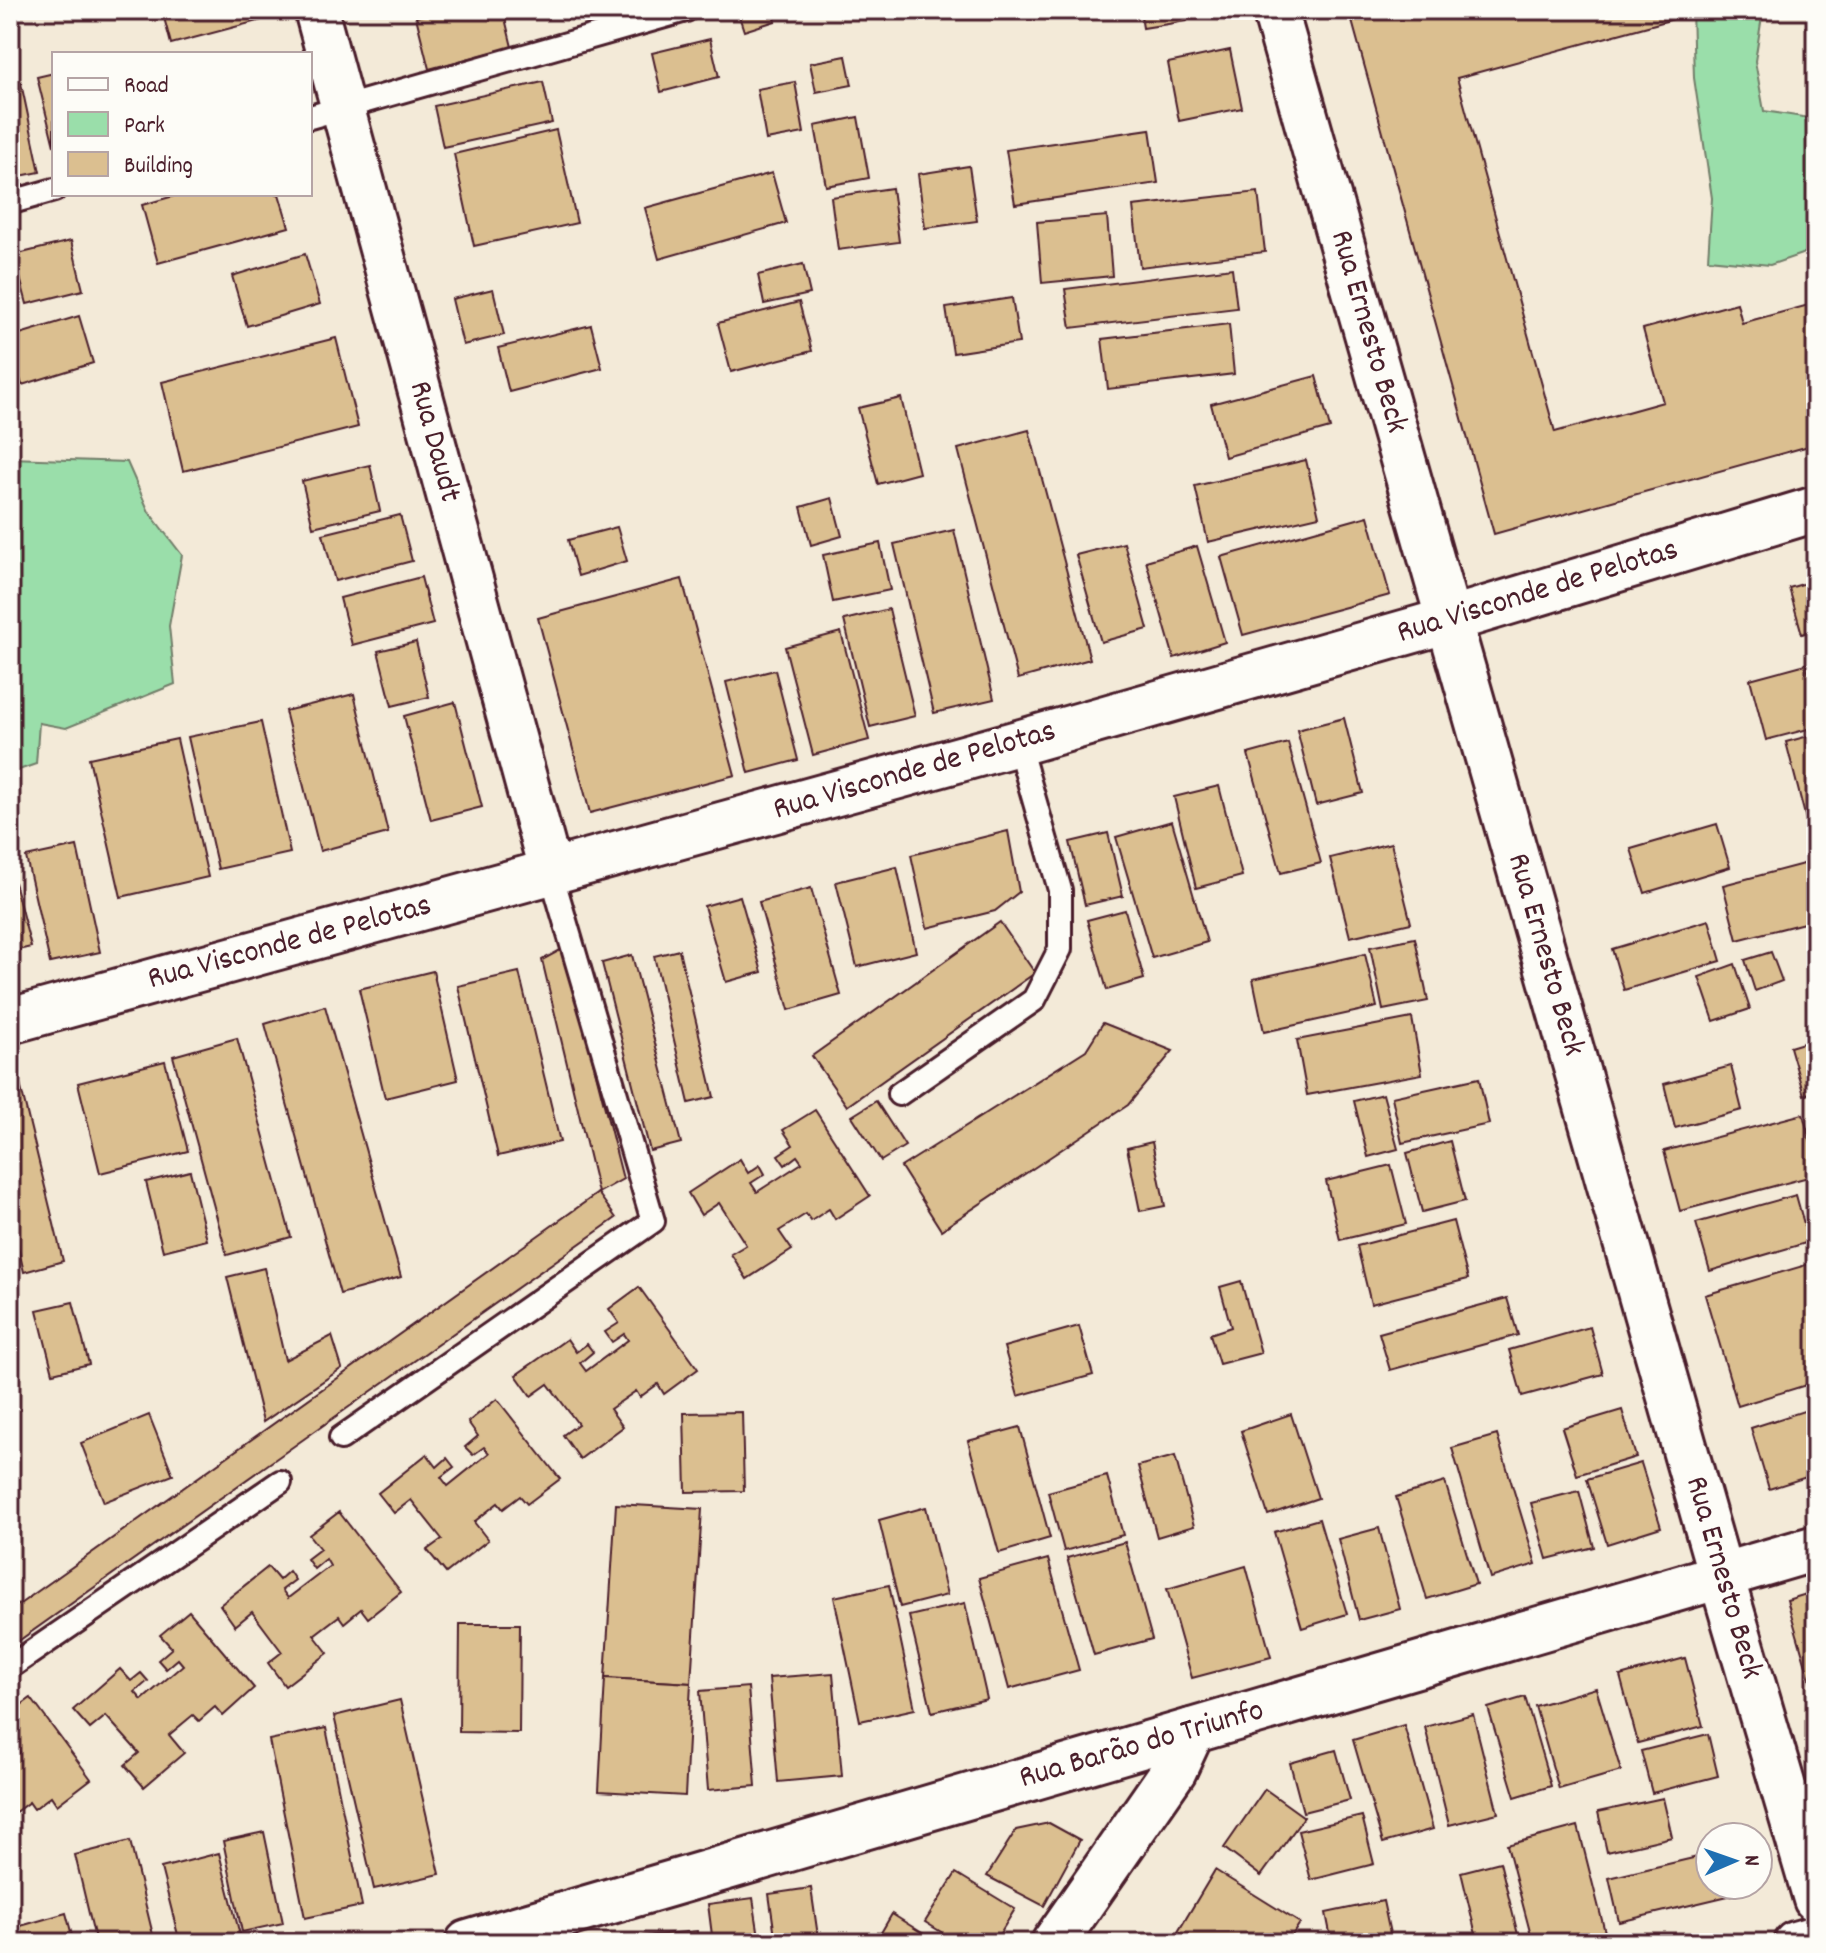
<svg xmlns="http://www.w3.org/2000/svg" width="1826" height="1953" font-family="Dekko,sans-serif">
	<rect width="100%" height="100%" fill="#f3ead8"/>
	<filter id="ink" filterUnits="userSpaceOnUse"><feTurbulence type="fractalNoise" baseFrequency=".0125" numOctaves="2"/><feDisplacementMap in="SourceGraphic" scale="16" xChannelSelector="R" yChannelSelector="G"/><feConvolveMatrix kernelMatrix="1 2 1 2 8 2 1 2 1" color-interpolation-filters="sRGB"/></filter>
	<g filter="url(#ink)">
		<g fill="#9adeaa" stroke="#727e6a" stroke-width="2">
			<polygon points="1692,10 1763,10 1755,61 1764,111 1816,119 1816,249 1770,265 1708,259 1712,198 1694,78"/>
			<polygon points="10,458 127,462 149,512 182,555 169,626 175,684 66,728 39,723 36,764 10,773"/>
		</g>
		<g fill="#dbbf90" stroke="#4a1f2b" stroke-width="2">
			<polygon points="162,10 267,10 269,18 171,44"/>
			<polygon points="444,10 503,10 512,47 429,69 416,17"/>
			<polygon points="737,10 772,10 775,21 744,31"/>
			<polygon points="1140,10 1185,10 1187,21 1143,28"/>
			<polygon points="1349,10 1674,10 1677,18 1457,78 1555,432 1663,402 1643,329 1737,303 1742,323 1816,303 1816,444 1494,534"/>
			<polygon points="710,39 719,77 661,92 652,53"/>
			<polygon points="1230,50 1242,108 1179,121 1168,63"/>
			<polygon points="846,56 852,85 816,92 810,63"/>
			<polygon points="54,73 54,146 37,77"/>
			<polygon points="543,82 552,123 443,147 434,106"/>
			<polygon points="795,82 804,133 766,140 757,89"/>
			<polygon points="21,83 40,172 10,178 10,85"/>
			<polygon points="858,117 869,178 826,186 815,126"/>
			<polygon points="1150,129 1158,183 1015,204 1006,150"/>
			<polygon points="556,130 577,223 474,246 454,154"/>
			<polygon points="969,166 977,221 925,228 918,174"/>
			<polygon points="772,173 786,223 659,259 645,208"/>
			<polygon points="892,188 899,242 838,250 831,197"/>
			<polygon points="1258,192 1265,252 1140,267 1133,206"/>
			<polygon points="181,194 279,194 289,227 158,263 142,205"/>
			<polygon points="1107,216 1112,276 1042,283 1037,222"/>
			<polygon points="71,241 83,290 27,304 14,255"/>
			<polygon points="305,254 320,304 247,326 232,276"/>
			<polygon points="803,264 810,294 764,304 758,275"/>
			<polygon points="1232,268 1237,308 1071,328 1065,289"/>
			<polygon points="493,289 504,335 463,345 452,299"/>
			<polygon points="1012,298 1019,343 953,353 946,308"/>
			<polygon points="799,302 812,351 731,372 718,323"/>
			<polygon points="79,316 93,363 22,385 10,347 10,337"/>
			<polygon points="1229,324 1234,374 1108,389 1102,339"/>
			<polygon points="591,325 602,368 509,392 498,348"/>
			<polygon points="336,338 358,427 183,471 162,382"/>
			<polygon points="1316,376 1330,428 1225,457 1211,404"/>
			<polygon points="901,398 919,473 878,484 858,408"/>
			<polygon points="1029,430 1090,659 1018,679 958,449"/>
			<polygon points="1306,460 1319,516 1208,542 1195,486"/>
			<polygon points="370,465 380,511 313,527 302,481"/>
			<polygon points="832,498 842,536 811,545 801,507"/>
			<polygon points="400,515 412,561 335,581 323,534"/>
			<polygon points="1368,516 1390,595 1243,635 1221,557"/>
			<polygon points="617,527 627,561 578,576 568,540"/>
			<polygon points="954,530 994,699 934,713 894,544"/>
			<polygon points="880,543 890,590 833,602 823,555"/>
			<polygon points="1124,543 1148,629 1101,642 1076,555"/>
			<polygon points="1197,546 1225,642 1174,658 1146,561"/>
			<polygon points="421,577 433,624 352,645 340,598"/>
			<polygon points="682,579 735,775 590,813 538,618"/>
			<polygon points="1816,580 1816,630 1802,634 1789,588"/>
			<polygon points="889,609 915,716 870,727 844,620"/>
			<polygon points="841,632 869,740 813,755 785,647"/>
			<polygon points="416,642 429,697 392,706 378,651"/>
			<polygon points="1816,642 1816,677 1808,644"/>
			<polygon points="1806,664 1816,701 1816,727 1766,740 1750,679"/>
			<polygon points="775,670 798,760 749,773 726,682"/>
			<polygon points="354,694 388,833 320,851 285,711"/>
			<polygon points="455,702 482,807 431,820 404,716"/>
			<polygon points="1344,718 1363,793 1316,805 1297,730"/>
			<polygon points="261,722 290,853 218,869 188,737"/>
			<polygon points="1816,734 1816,829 1809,831 1786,742"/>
			<polygon points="177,739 208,877 121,897 89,758"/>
			<polygon points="1288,743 1321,863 1281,873 1248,754"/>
			<polygon points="1219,786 1242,876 1196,888 1174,797"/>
			<polygon points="1172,821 1207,942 1152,958 1116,837"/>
			<polygon points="1717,824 1730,867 1645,893 1631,849"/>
			<polygon points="1008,831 1019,892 995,911 927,928 911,855"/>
			<polygon points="1108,833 1123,896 1085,905 1070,842"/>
			<polygon points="1391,843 1411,923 1350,937 1330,858"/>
			<polygon points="77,846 100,952 50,963 26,857"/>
			<polygon points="1807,863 1816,899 1816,920 1737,940 1723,885"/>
			<polygon points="10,867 31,947 10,952"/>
			<polygon points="897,867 916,952 857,967 836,882"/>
			<polygon points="811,888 841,995 789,1010 759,902"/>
			<polygon points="740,896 762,972 726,982 704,906"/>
			<polygon points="1125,910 1144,979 1107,990 1087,920"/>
			<polygon points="1709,920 1721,961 1624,990 1612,949"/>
			<polygon points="1000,922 1035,973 847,1106 812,1056"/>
			<polygon points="1415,938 1428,1001 1383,1010 1370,947"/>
			<polygon points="564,948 623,1179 598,1193 542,960"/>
			<polygon points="679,950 714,1097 689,1103 654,956"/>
			<polygon points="1771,952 1782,981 1755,991 1745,960"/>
			<polygon points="1365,954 1377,1007 1264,1032 1253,979"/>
			<polygon points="632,955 681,1143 650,1151 602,963"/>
			<polygon points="1735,964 1750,1009 1714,1021 1699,977"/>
			<polygon points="433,971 458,1080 385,1098 359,989"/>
			<polygon points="519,972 560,1142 498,1156 458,986"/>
			<polygon points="325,1006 401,1277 340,1294 265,1024"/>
			<polygon points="1412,1018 1422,1074 1307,1095 1297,1040"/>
			<polygon points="1103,1023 1173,1051 1128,1105 941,1230 901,1167 1086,1050"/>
			<polygon points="237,1038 291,1237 227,1255 173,1056"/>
			<polygon points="1816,1039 1816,1091 1804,1095 1790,1047"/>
			<polygon points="165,1061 188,1151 100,1173 78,1083"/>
			<polygon points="1731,1066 1742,1110 1675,1128 1664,1084"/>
			<polygon points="18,1076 63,1261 24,1272 10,1213 10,1079"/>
			<polygon points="1479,1078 1489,1124 1402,1143 1392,1097"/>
			<polygon points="1383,1094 1398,1149 1368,1157 1354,1101"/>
			<polygon points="876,1101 905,1146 881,1161 852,1116"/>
			<polygon points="815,1110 870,1196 835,1219 829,1209 811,1221 806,1214 779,1231 792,1250 747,1279 731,1254 746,1245 719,1203 701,1215 688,1193 740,1159 748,1173 760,1165 765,1174 751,1183 757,1192 802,1163 797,1156 785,1165 778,1155 793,1145 783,1130"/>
			<polygon points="1803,1114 1816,1163 1816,1175 1680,1211 1664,1151"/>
			<polygon points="1450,1141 1465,1201 1422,1212 1407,1153"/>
			<polygon points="1152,1142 1165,1206 1140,1211 1127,1148"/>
			<polygon points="1391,1165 1406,1224 1340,1240 1326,1181"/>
			<polygon points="190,1171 207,1240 163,1251 146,1182"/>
			<polygon points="598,1193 616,1218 10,1647 10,1611"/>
			<polygon points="1796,1195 1809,1242 1710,1271 1696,1223"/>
			<polygon points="1453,1221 1468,1279 1371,1304 1357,1246"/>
			<polygon points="1816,1262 1816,1382 1738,1406 1705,1295"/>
			<polygon points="264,1268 285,1360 332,1336 342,1368 263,1422 227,1277"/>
			<polygon points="1241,1281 1261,1353 1219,1364 1210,1334 1231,1327 1220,1287"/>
			<polygon points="639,1287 698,1369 664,1394 658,1384 640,1397 636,1391 610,1409 623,1427 580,1459 563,1435 578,1424 548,1384 531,1396 516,1375 567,1339 576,1352 587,1344 593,1352 580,1363 586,1371 628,1340 624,1334 612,1342 605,1332 619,1323 609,1309"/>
			<polygon points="1507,1298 1518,1335 1390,1370 1379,1333"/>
			<polygon points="73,1302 89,1364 53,1373 37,1310"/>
			<polygon points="1079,1326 1093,1375 1018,1396 1004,1347"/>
			<polygon points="1590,1327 1603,1374 1522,1396 1509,1350"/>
			<polygon points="497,1399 560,1479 527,1504 520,1496 503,1509 498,1503 474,1522 488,1540 446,1573 427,1550 442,1539 411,1500 394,1513 378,1493 427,1454 437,1467 447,1458 454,1467 441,1477 448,1486 489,1453 484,1447 473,1455 465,1447 478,1436 468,1422"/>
			<polygon points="1816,1407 1816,1474 1769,1489 1751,1428"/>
			<polygon points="1622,1410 1636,1457 1577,1475 1562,1428"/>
			<polygon points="742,1412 744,1491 686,1492 684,1413"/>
			<polygon points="1291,1414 1318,1498 1268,1515 1241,1431"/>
			<polygon points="149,1415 173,1475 104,1502 81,1443"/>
			<polygon points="1020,1427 1050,1538 999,1553 968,1441"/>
			<polygon points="1497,1435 1536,1564 1490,1578 1452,1448"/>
			<polygon points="1175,1456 1194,1526 1157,1537 1138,1466"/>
			<polygon points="1641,1463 1661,1527 1607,1544 1587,1479"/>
			<polygon points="1107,1476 1123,1535 1064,1551 1048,1492"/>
			<polygon points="1445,1482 1476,1584 1427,1599 1396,1497"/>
			<polygon points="1579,1491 1594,1547 1547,1559 1531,1503"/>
			<polygon points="616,1504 702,1509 691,1683 605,1678"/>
			<polygon points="926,1507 947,1595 900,1607 879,1520"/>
			<polygon points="339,1512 401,1592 368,1618 361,1609 344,1623 339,1616 314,1635 328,1653 285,1686 268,1663 282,1652 252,1612 235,1626 220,1605 268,1567 279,1580 289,1571 295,1580 282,1590 288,1598 330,1566 326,1559 314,1569 307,1559 320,1549 309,1535"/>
			<polygon points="1319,1519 1347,1614 1302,1628 1274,1532"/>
			<polygon points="1379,1528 1400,1609 1359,1620 1338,1539"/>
			<polygon points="1125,1542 1152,1639 1094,1655 1067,1558"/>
			<polygon points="1048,1559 1079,1670 1009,1689 979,1578"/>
			<polygon points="1246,1566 1271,1657 1192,1678 1167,1589"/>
			<polygon points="889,1585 915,1709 860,1721 834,1597"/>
			<polygon points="1816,1591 1816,1700 1787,1600"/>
			<polygon points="965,1603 987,1699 932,1712 909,1616"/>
			<polygon points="189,1611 254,1688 223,1716 215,1707 199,1721 193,1715 169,1735 184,1753 144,1787 125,1765 139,1753 106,1716 90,1729 73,1710 120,1669 131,1681 141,1673 148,1681 135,1692 142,1700 183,1665 178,1659 166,1669 158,1660 172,1648 160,1635"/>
			<polygon points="460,1624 520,1624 519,1733 459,1732"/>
			<polygon points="1685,1658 1703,1726 1638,1743 1620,1676"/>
			<polygon points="833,1673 842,1776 778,1782 769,1678"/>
			<polygon points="605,1678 691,1683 685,1796 599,1791"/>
			<polygon points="748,1687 756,1786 708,1790 700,1691"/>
			<polygon points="1596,1688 1621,1771 1559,1789 1535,1706"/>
			<polygon points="1525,1697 1551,1786 1515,1797 1488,1708"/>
			<polygon points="31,1698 91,1779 57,1805 51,1796 34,1809 29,1802 10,1816 10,1760 20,1752 16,1746 10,1750 10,1713"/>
			<polygon points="400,1700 440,1874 374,1889 334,1716"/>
			<polygon points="1473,1714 1498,1813 1449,1825 1425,1727"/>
			<polygon points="1404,1725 1433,1829 1383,1843 1353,1740"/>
			<polygon points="326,1728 362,1906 305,1918 269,1740"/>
			<polygon points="1708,1734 1718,1776 1652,1793 1641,1751"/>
			<polygon points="1336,1750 1350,1800 1303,1812 1290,1763"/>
			<polygon points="1265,1789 1304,1817 1261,1876 1224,1848"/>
			<polygon points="1663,1798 1672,1837 1607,1852 1598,1812"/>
			<polygon points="1362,1816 1374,1864 1311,1880 1298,1831"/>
			<polygon points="1049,1823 1080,1840 1044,1906 987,1876 1016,1830"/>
			<polygon points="1578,1826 1605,1932 1564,1943 1533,1943 1507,1845"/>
			<polygon points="264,1832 283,1923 242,1932 223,1841"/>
			<polygon points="130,1841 155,1943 96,1943 75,1855"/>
			<polygon points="219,1853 241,1939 223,1943 180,1943 161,1868"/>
			<polygon points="1710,1854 1710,1885 1744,1885 1745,1892 1619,1922 1609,1878"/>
			<polygon points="1500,1862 1520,1943 1478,1943 1461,1872"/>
			<polygon points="1215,1870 1300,1923 1287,1943 1197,1943 1178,1932"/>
			<polygon points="956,1873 1015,1909 994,1943 959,1943 925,1922"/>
			<polygon points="811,1888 819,1943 776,1943 769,1894"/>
			<polygon points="753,1898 760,1943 713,1943 708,1904"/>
			<polygon points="1383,1901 1392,1943 1332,1943 1326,1913"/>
			<polygon points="66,1913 74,1943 11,1943 10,1929"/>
			<polygon points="892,1914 938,1943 875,1943"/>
			<polygon points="697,1931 698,1943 645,1943 644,1936"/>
		</g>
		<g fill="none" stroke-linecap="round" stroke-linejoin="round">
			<defs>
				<g id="lane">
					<polyline points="310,117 686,10"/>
					<polyline points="12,202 54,190"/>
					<polyline points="899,1094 1034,1000 1060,949 1060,890 1018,743"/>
					<polyline points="341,1438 653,1221 551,873"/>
					<polyline points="10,1667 280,1482"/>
				</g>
				<g id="street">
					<polyline points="316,10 551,873"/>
					<polyline points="1795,1943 1816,1937"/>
				</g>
				<g id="secondary">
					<polyline points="1275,10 1721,1576 1816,1899"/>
					<polyline points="10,1021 1018,743 1449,620 1816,509"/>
					<polyline points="468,1943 1816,1548"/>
					<polyline points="1054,1943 1174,1770 1192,1731"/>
				</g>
			</defs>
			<use href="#lane" stroke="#4a1f2b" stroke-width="28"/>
			<use href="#street" stroke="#4a1f2b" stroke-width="48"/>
			<use href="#secondary" stroke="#4a1f2b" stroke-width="50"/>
			<use href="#lane" stroke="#fdfcf7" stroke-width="22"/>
			<use href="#street" stroke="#fdfcf7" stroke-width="42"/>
			<use href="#secondary" stroke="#fdfcf7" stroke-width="44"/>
		</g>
	</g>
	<g text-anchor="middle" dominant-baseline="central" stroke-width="8" stroke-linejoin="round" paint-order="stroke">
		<g font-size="32" fill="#4a1f2b" stroke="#fdfcf7">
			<text transform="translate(1367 332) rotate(74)">Rua Ernesto Beck</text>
			<text transform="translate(433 442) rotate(75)">Rua Daudt</text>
			<text transform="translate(1538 593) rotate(-17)">Rua Visconde de Pelotas</text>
			<text transform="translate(915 772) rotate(-16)">Rua Visconde de Pelotas</text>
			<text transform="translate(290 944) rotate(-15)">Rua Visconde de Pelotas</text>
			<text transform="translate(1544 955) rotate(74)">Rua Ernesto Beck</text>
			<text transform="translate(1722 1578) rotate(74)">Rua Ernesto Beck</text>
			<text transform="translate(1142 1746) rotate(-16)">Rua Barão do Triunfo</text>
		</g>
	</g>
	<rect width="1826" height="1953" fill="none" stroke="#fdfcf7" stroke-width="40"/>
	<rect x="20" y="20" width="1786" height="1913" fill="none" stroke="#4a1f2b" stroke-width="3" filter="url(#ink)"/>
	<rect x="52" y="52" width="260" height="144" fill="#fdfcf7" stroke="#b5a4a5" stroke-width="2"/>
	<rect x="68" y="78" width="40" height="12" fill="#fdfcf7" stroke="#b5a4a5" stroke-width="2"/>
	<text x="124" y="92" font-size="24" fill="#4a1f2b">Road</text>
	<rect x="68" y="112" width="40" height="24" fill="#9adeaa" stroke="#b5a4a5" stroke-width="2"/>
	<text x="124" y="132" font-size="24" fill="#4a1f2b">Park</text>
	<rect x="68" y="152" width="40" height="24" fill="#dbbf90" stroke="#b5a4a5" stroke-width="2"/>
	<text x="124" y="172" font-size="24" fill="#4a1f2b">Building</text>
	<g transform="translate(1734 1861) rotate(88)"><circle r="38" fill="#fdfcf7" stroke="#b5a4a5" stroke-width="2"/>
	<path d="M0-6L14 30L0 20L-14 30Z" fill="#1f6fb2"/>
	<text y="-12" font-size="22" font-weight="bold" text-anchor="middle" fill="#4a1f2b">N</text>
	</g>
</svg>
